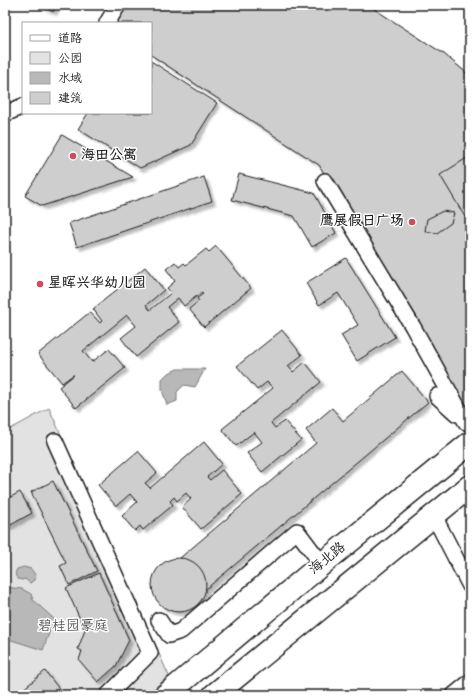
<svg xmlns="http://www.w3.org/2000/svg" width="475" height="700" font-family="Dekko,'LXGW WenKai TC',sans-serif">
	<defs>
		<filter id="shadow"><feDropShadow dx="3.5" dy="3.5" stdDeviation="1" flood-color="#0004"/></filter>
	</defs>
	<rect width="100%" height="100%" fill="#fff"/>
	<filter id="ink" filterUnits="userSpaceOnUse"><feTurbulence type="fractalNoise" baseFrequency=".025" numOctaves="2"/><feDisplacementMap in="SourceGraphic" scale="8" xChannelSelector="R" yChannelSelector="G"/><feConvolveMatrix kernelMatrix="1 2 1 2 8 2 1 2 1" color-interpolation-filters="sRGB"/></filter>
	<g filter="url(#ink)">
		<polygon fill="#e2e2e2" stroke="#7f7f7f" points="49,408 169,676 146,695 5,695 5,432"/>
		<g fill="#b8b8b8" stroke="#7a7a7a">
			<polygon points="177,369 205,369 195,387 184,385 177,392 177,401 167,405 162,390 162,379 167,374"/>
			<path d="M 24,567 L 31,569 L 36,576 L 34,580 L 30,583 L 25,579 L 22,580 C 15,579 14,574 17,569 Z"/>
			<polygon points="5,587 22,589 31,594 33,600 54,619 43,650 5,638"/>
		</g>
		<g fill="#cecece" stroke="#1c1c1c" filter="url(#shadow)">
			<polygon points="40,5 57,5 53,12"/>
			<polygon points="125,5 368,5 444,54 470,76 470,419 319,165 151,55 151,23 115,23"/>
			<polygon points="151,61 217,103 191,145 140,168 78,129 88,113 151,113"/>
			<polygon points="62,135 133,177 42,206 25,196"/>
			<polygon points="470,156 470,214 465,217 440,175"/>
			<polygon points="239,174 314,193 336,233 312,247 294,216 232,200"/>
			<polygon points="204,177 212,201 77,247 69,223"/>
			<polygon points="443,211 454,213 451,223 437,233 425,231 427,219"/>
			<polygon points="216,246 251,288 204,327 189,309 199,301 197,298 203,294 202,292 184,306 178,298 167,307 179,322 136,357 121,338 136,326 127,315 83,351 92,362 109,349 125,368 76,408 59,387 74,375 73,375 62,383 38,354 90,312 100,323 102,321 93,309 145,267 164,290 146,305 150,310 171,293 167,288 175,281 166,269 175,262 179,267 184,263 186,265 206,249 209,252"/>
			<polygon points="346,258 395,337 357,361 341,335 358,325 338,293 319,305 306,283"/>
			<polygon points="282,330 302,355 288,366 293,372 305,362 321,382 271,423 275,428 285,421 301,440 262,472 247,453 262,442 254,432 236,446 222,429 273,388 267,382 257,390 237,366"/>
			<polygon points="402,371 428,402 206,589 180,558 316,443 306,430 332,408 343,421"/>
			<polygon points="204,442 222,464 207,477 210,480 222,470 242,494 201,529 182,507 191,499 186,493 177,501 174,497 170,501 173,505 143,530 140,526 135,531 122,516 137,502 130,494 116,506 98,485 138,451 157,473 145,483 150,488"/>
			<polygon points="53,481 97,571 69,585 60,566 66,563 31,492"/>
			<polygon points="20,492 32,513 5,528 5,500"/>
			<circle cx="179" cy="585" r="27"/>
			<polygon points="99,573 129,640 116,666 98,682 79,660 82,651 78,649 85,630 66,588"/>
			<polygon points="45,671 64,695 16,695"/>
		</g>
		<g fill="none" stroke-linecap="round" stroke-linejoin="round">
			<defs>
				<g id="street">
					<polyline points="107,23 118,5"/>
					<polyline points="5,114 23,106"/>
					<polyline points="325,181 413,327 466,422"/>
					<polyline points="437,396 457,414"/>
					<polyline points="55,441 150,653 108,695"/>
					<polyline points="434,516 470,586"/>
					<polyline points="159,620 169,635 181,631 297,531 322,564"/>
					<polyline points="454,695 470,682"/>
				</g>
				<g id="secondary">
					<polyline points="166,695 322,564 470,443"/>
					<polyline points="214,695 470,486"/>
				</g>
			</defs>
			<use href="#street" stroke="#1c1c1c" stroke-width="18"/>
			<use href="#secondary" stroke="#1c1c1c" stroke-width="25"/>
			<use href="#street" stroke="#fff" stroke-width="15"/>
			<use href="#secondary" stroke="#fff" stroke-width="22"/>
		</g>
	</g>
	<g fill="#d1495b" stroke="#fff" stroke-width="1.5">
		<circle cx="73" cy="156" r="4"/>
		<circle cx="412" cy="222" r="4"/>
		<circle cx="40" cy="284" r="4"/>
	</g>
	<g text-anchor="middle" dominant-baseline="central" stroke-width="3" stroke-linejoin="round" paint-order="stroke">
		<g font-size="14" font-weight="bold" fill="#1c1c1c" stroke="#fff" text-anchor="start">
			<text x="81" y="156">海田公寓</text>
			<text x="404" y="222" text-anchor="end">鹰展假日广场</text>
			<text x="48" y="284">星晖兴华幼儿园</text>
		</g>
		<g font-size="14" fill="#1c1c1c" stroke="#fff">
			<text transform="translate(328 559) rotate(-39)">海北路</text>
		</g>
		<g font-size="14" fill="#575757" stroke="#fff">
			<text x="73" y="627">碧桂园豪庭</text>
		</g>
	</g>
	<rect width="475" height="700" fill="none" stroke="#fff" stroke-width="20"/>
	<rect x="10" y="10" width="455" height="680" fill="none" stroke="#1c1c1c" stroke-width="1.5" filter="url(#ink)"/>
	<rect x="22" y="22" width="130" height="92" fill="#ffffff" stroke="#a4a4a4"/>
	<rect x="30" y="35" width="20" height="6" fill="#ffffff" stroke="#a4a4a4"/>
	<text x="58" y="42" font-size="12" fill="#1c1c1c">道路</text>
	<rect x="30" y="52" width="20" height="12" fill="#e2e2e2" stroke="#a4a4a4"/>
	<text x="58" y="62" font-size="12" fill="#1c1c1c">公园</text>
	<rect x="30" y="72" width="20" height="12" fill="#b8b8b8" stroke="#a4a4a4"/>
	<text x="58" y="82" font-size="12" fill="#1c1c1c">水域</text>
	<rect x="30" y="92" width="20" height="12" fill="#cecece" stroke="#a4a4a4"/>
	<text x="58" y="102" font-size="12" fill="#1c1c1c">建筑</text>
</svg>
